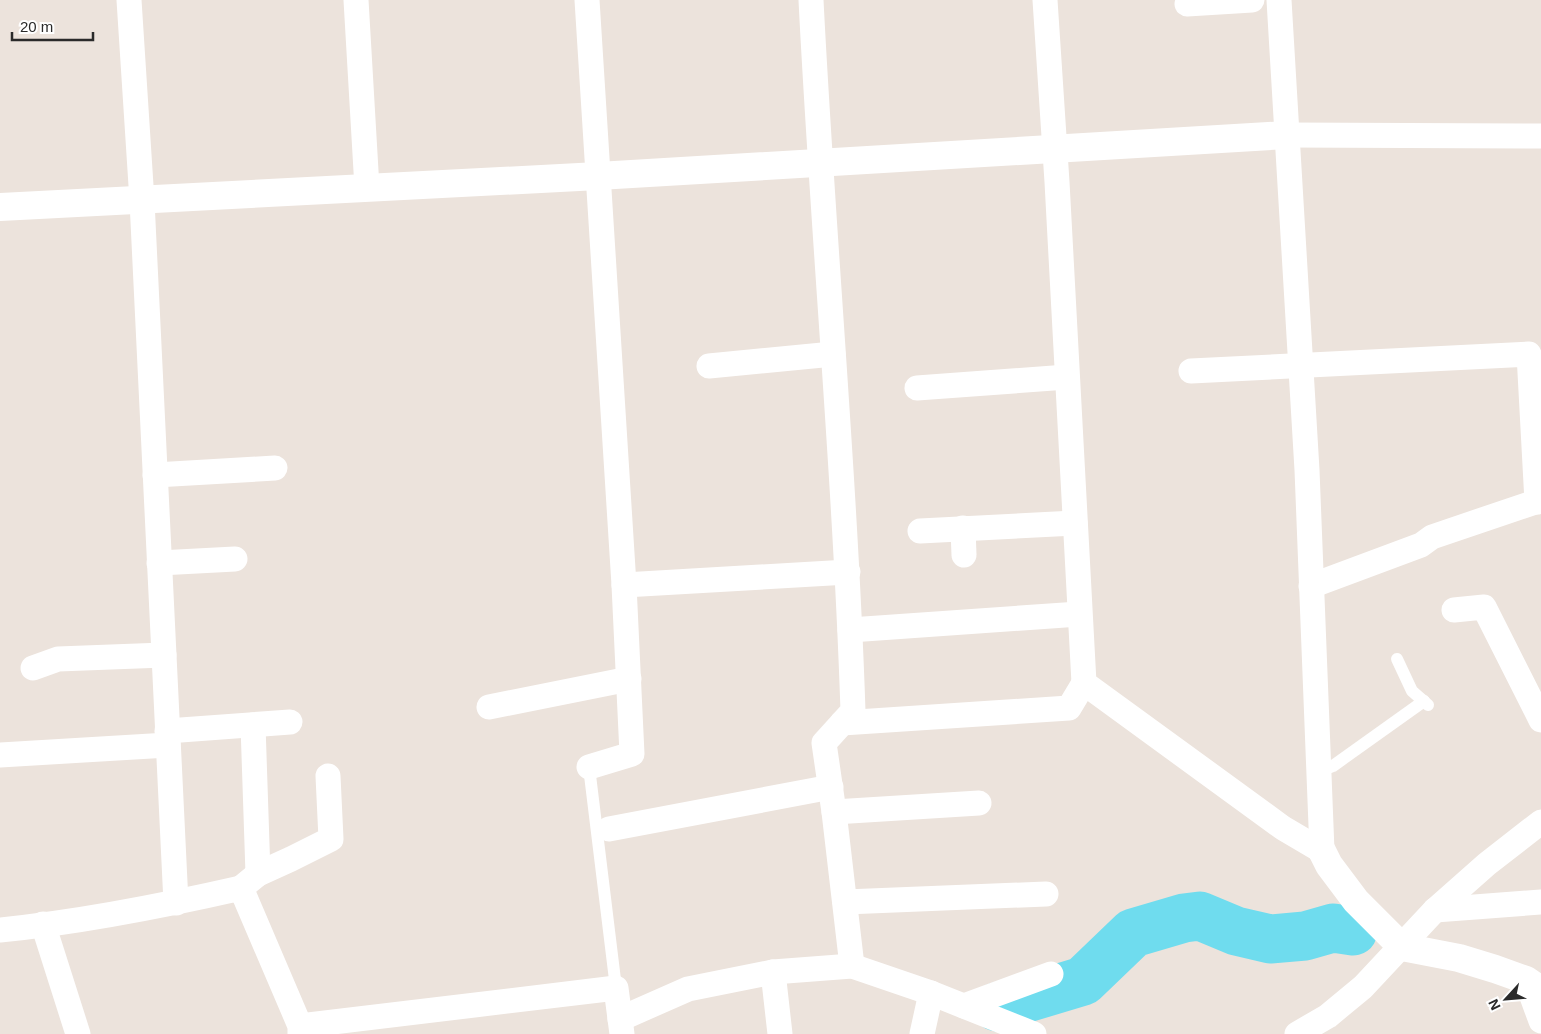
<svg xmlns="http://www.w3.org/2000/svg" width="1541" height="1034" font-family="Arial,sans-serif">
	<rect width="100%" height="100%" fill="#ece3dc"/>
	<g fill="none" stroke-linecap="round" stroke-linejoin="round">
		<polyline stroke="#6fdcee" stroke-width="49" points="997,1007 1083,981 1133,933 1184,918 1200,916 1236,931 1270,939 1305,936 1333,928 1353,931"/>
		<g stroke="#fff" stroke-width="12">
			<polyline points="1397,659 1412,691 1428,705"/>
			<polyline points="589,767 616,988"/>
			<polyline points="1318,772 1333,766 1424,701"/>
		</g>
		<g stroke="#fff" stroke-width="25">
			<polyline points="129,0 142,201 176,903"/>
			<polyline points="356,0 367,188"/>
			<polyline points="587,0 624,585 632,754 589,767"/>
			<path d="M 811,0 C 823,237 845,474 853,711 L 824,743 L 834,812 L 852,966"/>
			<polyline points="1045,0 1057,182 1084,683 1283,828 1322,851"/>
			<polyline points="1279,0 1307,470 1322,851"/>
			<polyline points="1187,4 1252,0"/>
			<polyline points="1287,135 1541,136"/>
			<polyline points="709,366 833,354"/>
			<polyline points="1191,371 1529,354 1537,502"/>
			<polyline points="917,388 1067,377"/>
			<polyline points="155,475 275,468"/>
			<polyline points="963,528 964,555"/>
			<polyline points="920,531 1075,523"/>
			<polyline points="159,563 235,559"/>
			<polyline points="624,585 848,572"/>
			<polyline points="1311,586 1421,545 1432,537 1541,500"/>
			<polyline points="1454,610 1484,607 1541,720"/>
			<polyline points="850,630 1079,614"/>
			<polyline points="33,668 58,659 164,655"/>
			<polyline points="489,707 629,679"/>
			<polyline points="842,723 1069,708 1084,683"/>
			<polyline points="253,725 258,874"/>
			<polyline points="167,731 290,722"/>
			<polyline points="0,755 168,745"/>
			<polyline points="834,812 979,803"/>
			<polyline points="609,829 831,787"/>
			<polyline points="241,888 258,874 291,859 331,839 328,776"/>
			<polyline points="845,902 1046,894"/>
			<polyline points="1435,910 1541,902"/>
			<polyline points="43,924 78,1034"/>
			<path d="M 0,930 C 81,922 162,906 241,888 L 300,1026 L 300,1034"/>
			<polyline points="773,972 780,1034"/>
			<polyline points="1526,980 1541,1021"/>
			<polyline points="964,1006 1051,974"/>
			<polyline points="620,1019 688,989 773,972 852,966 931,993 1034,1034"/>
			<polyline points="300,1026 616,988 622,1034"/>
			<polyline points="922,1034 931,993"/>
			<polyline points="1297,1034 1328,1016 1363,987 1435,910 1487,864 1541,822"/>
		</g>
		<g stroke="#fff" stroke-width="28">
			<polyline points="0,207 598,176 1287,135"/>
			<polyline points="1322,851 1329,865 1356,901 1402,947 1459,958 1495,969 1526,980 1541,990"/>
		</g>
	</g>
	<g transform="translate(1506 999) rotate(244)" stroke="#ffffff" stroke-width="4" paint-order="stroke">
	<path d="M0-4L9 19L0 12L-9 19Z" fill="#2a2a2a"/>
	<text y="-8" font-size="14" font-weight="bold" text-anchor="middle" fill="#2a2a2a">N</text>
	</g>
	<path d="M12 32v8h81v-8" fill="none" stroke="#2a2a2a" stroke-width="2.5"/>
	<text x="20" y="32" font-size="15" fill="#2a2a2a" stroke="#ffffff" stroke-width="4" paint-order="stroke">20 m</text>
</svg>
